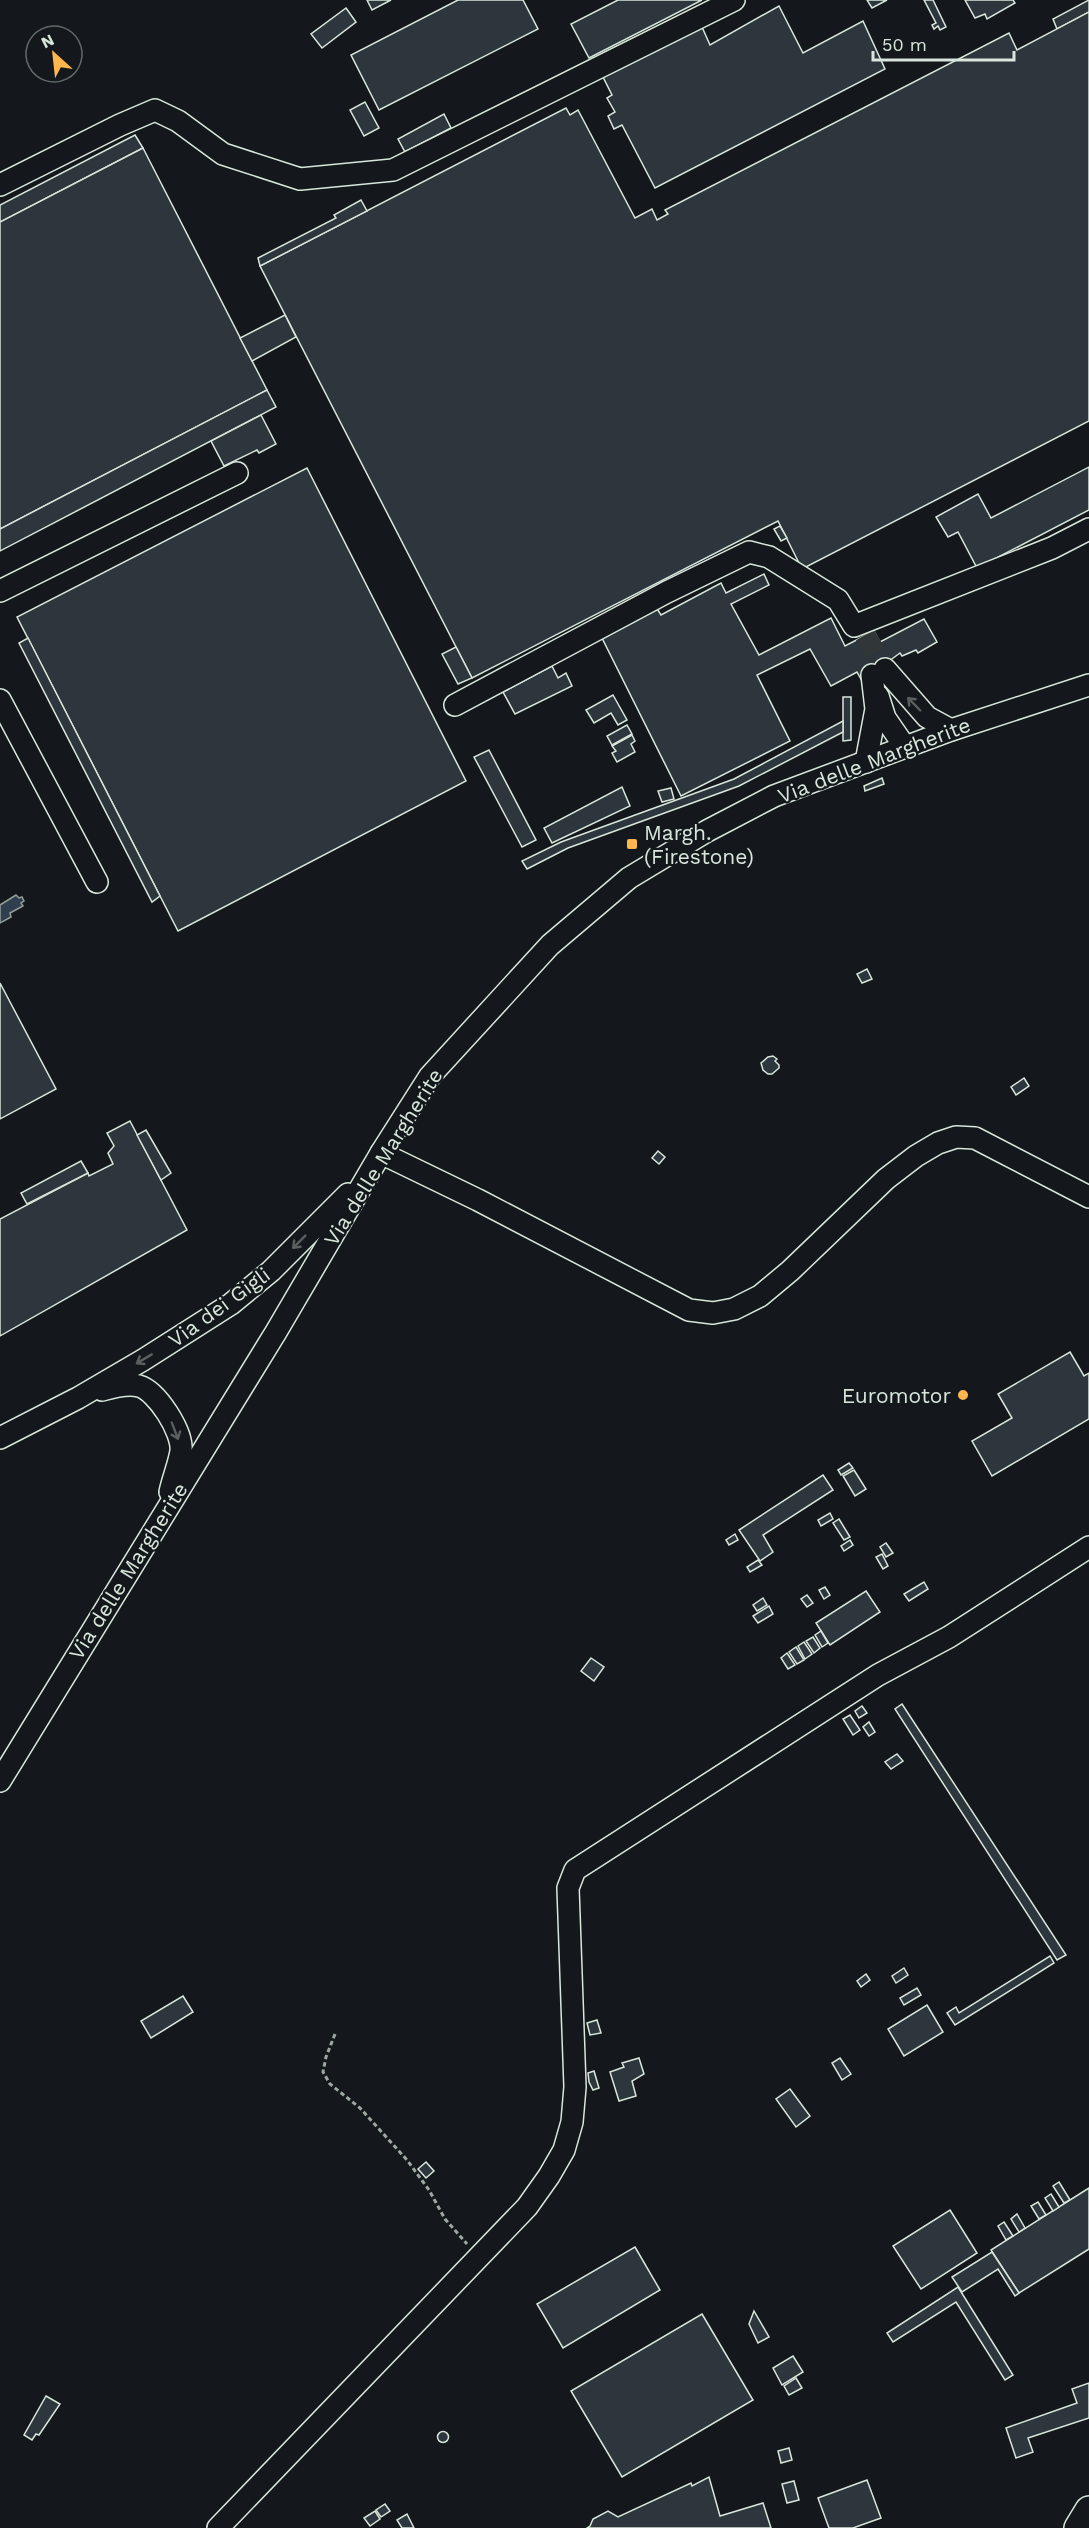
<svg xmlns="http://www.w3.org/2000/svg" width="1089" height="2528" font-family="'Work Sans',sans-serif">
	<rect width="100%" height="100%" fill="#14181c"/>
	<polygon fill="#2f3f4d" stroke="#939e99" stroke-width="1.5" points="16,895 19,898 22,897 24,901 21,903 23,906 10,913 11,917 0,923 0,905"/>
	<g fill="#2c363c" stroke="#d8e6dc" stroke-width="1.5">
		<polygon points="367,0 391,0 372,10"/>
		<polygon points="458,0 523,0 538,29 379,110 351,55"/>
		<polygon points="618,0 702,0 589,58 571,24"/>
		<polygon points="867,0 887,0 872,8"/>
		<polygon points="924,0 933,0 946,27 940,30 938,26 934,29 932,25 936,23"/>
		<polygon points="965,0 1013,0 1015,3 987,19 985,14 975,18"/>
		<polygon points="1089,0 1089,12 1057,29 1053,19"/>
		<polygon points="779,6 803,53 863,21 885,69 655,188 622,125 614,129 608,116 615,112 607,98 612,95 603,77 702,27 710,45"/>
		<polygon points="346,8 356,22 322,48 311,34"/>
		<polygon points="1089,12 1089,421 802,569 778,521 472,678 260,266 566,108 570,115 578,110 635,218 652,209 657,220 668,214 665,210 1009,33 1017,50"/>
		<polygon points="365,102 379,128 364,136 350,110"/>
		<polygon points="444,114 451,128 405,152 398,139"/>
		<polygon points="135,135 143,148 0,222 0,205"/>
		<polygon points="143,148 267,390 0,529 0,222"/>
		<polygon points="361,200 367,211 260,266 258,258 336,218 334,215"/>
		<polygon points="285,315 296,337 252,361 240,338"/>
		<polygon points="267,390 276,407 0,551 0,529"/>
		<polygon points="261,415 276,444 259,453 257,450 224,466 211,441"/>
		<polygon points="1089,467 1089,510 977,568 958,532 948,537 936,517 978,494 991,518"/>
		<polygon points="307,468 466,781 178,931 17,617"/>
		<polygon points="780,526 787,538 781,541 774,529"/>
		<polygon points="764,574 769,585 731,604 759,655 831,618 845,646 874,631 880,642 924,619 937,642 918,653 916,650 902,656 900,653 862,681 857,672 831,686 810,649 757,675 790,741 681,796 601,636 656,607 661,615 721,583 726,593"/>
		<polygon points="28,638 160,896 152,902 19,643"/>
		<polygon points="456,647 472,678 458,684 442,654"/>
		<polygon points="552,666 558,678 566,673 572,686 515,714 503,692"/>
		<polygon points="613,695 627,720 618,725 611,713 594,723 586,710"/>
		<polygon points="843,697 851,697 851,740 843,741"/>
		<polygon points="843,721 843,732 739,786 568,848 527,869 522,861 561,842 734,779"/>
		<polygon points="627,725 632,734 612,745 607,736"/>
		<polygon points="632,735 635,741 631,744 635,752 617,762 612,753 616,751 612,746"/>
		<polygon points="489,750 536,840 522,847 474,757"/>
		<polygon points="882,778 884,784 865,791 864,786"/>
		<polygon points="622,787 630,806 552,843 544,828"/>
		<polygon points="671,788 674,799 662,802 658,791"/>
		<polygon points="867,969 872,979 862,983 857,974"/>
		<polygon points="0,983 56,1089 0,1119"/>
		<polygon points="773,1056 777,1059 775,1061 779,1065 779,1068 772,1074 768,1074 763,1070 761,1063 768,1057"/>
		<polygon points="1024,1078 1029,1086 1016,1095 1011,1087"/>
		<polygon points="130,1121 187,1230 0,1336 0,1219 88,1173 89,1176 113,1164 108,1153 114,1146 107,1133"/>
		<polygon points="146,1130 171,1173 161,1180 137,1135"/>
		<polygon points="658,1151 665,1157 659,1164 652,1158"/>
		<polygon points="81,1161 88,1173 27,1204 21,1193"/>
		<polygon points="1070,1352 1084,1376 1089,1373 1089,1419 992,1476 972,1441 1012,1418 998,1394"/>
		<polygon points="849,1463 853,1468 841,1475 838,1470"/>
		<polygon points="854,1470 866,1489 855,1496 843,1476"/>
		<polygon points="823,1475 833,1490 763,1535 773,1552 760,1561 739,1530"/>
		<polygon points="830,1513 833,1519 821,1526 818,1520"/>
		<polygon points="839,1519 850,1537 844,1540 833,1523"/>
		<polygon points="735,1534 738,1540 729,1545 726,1540"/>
		<polygon points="850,1540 853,1545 844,1551 841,1546"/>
		<polygon points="886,1543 893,1553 886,1557 880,1547"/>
		<polygon points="882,1554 888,1566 883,1569 876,1557"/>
		<polygon points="758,1560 762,1565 750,1572 747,1567"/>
		<polygon points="924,1582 928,1589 909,1601 904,1594"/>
		<polygon points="825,1587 830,1595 824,1599 819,1590"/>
		<polygon points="866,1591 880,1612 830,1645 816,1623"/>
		<polygon points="807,1595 813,1603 807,1607 801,1599"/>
		<polygon points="763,1598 767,1605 757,1611 753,1605"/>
		<polygon points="769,1606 773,1614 758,1623 753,1616"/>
		<polygon points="821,1631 828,1643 822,1647 815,1635"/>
		<polygon points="813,1637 820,1648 814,1653 806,1641"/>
		<polygon points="804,1642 812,1654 805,1659 798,1646"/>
		<polygon points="796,1647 804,1660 797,1664 789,1652"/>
		<polygon points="787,1653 795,1665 788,1669 781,1658"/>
		<polygon points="591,1658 604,1667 594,1681 581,1671"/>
		<polygon points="902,1704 1066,1955 1057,1960 895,1709"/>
		<polygon points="862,1706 867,1713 859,1718 855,1711"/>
		<polygon points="850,1715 860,1730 853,1735 843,1719"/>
		<polygon points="869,1722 875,1732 869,1736 863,1727"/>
		<polygon points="897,1754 903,1761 891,1769 885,1762"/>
		<polygon points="1050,1956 1054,1963 955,2025 947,2013 956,2007 959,2013"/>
		<polygon points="904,1968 908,1975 896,1983 892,1976"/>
		<polygon points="866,1974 870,1980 861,1987 857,1981"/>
		<polygon points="917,1988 921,1995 904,2005 900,1998"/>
		<polygon points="183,1996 193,2012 151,2038 141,2021"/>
		<polygon points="927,2005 943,2032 904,2056 888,2029"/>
		<polygon points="597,2020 601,2033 590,2035 587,2023"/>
		<polygon points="639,2058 644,2074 632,2081 636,2096 619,2101 610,2072 624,2067 622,2063"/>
		<polygon points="840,2058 851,2074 842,2080 832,2063"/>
		<polygon points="594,2071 599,2088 593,2090 589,2082 588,2073"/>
		<polygon points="790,2089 810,2116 796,2127 776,2099"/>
		<polygon points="426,2162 434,2171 426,2178 418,2169"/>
		<polygon points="1059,2182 1070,2200 1064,2203 1053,2186"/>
		<polygon points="1089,2188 1089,2249 1019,2293 991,2250"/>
		<polygon points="1051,2194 1059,2207 1053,2211 1045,2198"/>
		<polygon points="1038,2202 1046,2215 1039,2219 1031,2206"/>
		<polygon points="950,2210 977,2253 921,2289 893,2246"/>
		<polygon points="1017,2214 1025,2228 1019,2232 1011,2219"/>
		<polygon points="1004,2222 1013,2236 1006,2240 998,2226"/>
		<polygon points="635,2247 660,2290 563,2348 537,2304"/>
		<polygon points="992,2252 1019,2293 1015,2296 998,2269 962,2292 952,2277"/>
		<polygon points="958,2287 1013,2375 1005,2380 956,2302 893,2342 887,2333"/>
		<polygon points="754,2311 769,2337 758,2343 749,2324"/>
		<polygon points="702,2314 753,2400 622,2477 571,2391"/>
		<polygon points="793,2356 803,2372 782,2385 773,2368"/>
		<polygon points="796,2378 802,2388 789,2395 784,2386"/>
		<polygon points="1089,2383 1089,2418 1028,2438 1033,2452 1016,2458 1006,2428 1077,2403 1072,2389"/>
		<polygon points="46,2396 60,2404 39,2435 36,2434 32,2440 24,2435"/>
		<circle cx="443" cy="2437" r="5.5"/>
		<polygon points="789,2448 792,2460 781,2463 778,2451"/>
		<polygon points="709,2477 720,2516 763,2503 771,2528 587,2528 590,2526 593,2519 608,2511 618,2517 691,2483 692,2486"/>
		<polygon points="867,2480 881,2518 853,2528 829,2528 818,2498"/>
		<polygon points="794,2481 799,2500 787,2503 782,2484"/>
		<polygon points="385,2504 390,2511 381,2517 376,2510"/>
		<polygon points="375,2511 380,2519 370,2526 364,2518"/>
		<polygon points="407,2514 414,2528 402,2528 397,2520"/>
	</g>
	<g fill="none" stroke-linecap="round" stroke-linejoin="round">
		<polyline stroke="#313739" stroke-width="21" stroke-dasharray="21 10" stroke-linecap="butt" points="865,635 885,669"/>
		<defs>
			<g id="minor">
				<polyline points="0,185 120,125 155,110 178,121 223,154 300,179 393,170 734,0"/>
				<polyline points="0,591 237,473"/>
				<polyline points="885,669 927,717 951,730"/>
				<polyline points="878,696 885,718 905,747"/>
				<polyline points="0,700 97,882"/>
				<polyline points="455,705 667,592 749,552 769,557 838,600 854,626 1052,548 1089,529"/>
				<polyline points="866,762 876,709 872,675"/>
				<polyline points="381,1153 478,1200 689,1310 713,1313 734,1309 760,1296 790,1271 886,1179 916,1156 938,1143 956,1137 975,1138 1089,1197"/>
				<path d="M 102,1390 C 113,1387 127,1383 139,1386 C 157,1391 183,1432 181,1451 C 179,1464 173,1478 170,1492"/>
				<polyline points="0,1438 78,1398 143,1360 231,1304 271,1271 348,1194"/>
				<polyline points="0,1781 276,1332 381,1153 430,1076 550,945 629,878 707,831 774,796 951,730 1089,685"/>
				<polyline points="218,2528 527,2207 549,2176 564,2150 572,2122 575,2087 568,1888 575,1870 878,1675 949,1637 1089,1547"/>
			</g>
			<polyline id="major" points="1078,2528 1089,2510"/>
		</defs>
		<use href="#minor" stroke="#d8e6dc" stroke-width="24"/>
		<use href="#major" stroke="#d8e6dc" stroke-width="30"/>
		<polyline stroke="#9da8a2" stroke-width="3" stroke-dasharray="4.5 3" stroke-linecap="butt" points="335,2034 326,2057 323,2072 330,2084 360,2108 407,2160 429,2190 445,2219 467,2244"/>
		<use href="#minor" stroke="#14181c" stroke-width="21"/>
		<use href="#major" stroke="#14181c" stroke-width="27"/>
	</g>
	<defs><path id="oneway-shaft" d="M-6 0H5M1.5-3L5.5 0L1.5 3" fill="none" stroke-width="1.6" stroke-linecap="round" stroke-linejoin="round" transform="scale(1.5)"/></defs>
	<g stroke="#59605f">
		<use href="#oneway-shaft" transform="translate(914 704) rotate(-134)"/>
		<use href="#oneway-shaft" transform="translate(299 1242) rotate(135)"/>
		<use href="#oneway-shaft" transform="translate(144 1359) rotate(149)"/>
		<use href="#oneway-shaft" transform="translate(175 1431) rotate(69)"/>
	</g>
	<g fill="#ffb74d" stroke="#14181c" stroke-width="2">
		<rect x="626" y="838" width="12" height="12" rx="3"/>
		<circle cx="963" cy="1395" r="6"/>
	</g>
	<g text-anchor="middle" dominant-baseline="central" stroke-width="4.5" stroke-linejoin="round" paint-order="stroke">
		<g font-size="21" fill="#d8e6dc" stroke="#14181c">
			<text transform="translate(874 760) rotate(-21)">Via delle Margherite</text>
			<text transform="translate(383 1157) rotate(-58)">Via delle Margherite</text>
			<text transform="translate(219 1307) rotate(-36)">Via dei Gigli</text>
			<text transform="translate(128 1571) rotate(-58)">Via delle Margherite</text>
		</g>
		<g font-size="21" fill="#d8e6dc" stroke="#14181c" text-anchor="start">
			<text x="644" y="832">Margh.<tspan x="644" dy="24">(Firestone)</tspan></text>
			<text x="951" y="1395" text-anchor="end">Euromotor</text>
		</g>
	</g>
	<g transform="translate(54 54) rotate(333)"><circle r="28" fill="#14181c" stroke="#626a69" stroke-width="1.5"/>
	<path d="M0-4.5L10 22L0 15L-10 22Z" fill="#ffb74d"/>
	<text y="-9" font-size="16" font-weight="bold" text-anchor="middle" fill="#d8e6dc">N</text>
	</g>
	<path d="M873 51v9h141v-9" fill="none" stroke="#d8e6dc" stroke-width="3"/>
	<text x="882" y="51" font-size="18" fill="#d8e6dc" stroke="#14181c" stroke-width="4.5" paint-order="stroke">50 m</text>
</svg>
